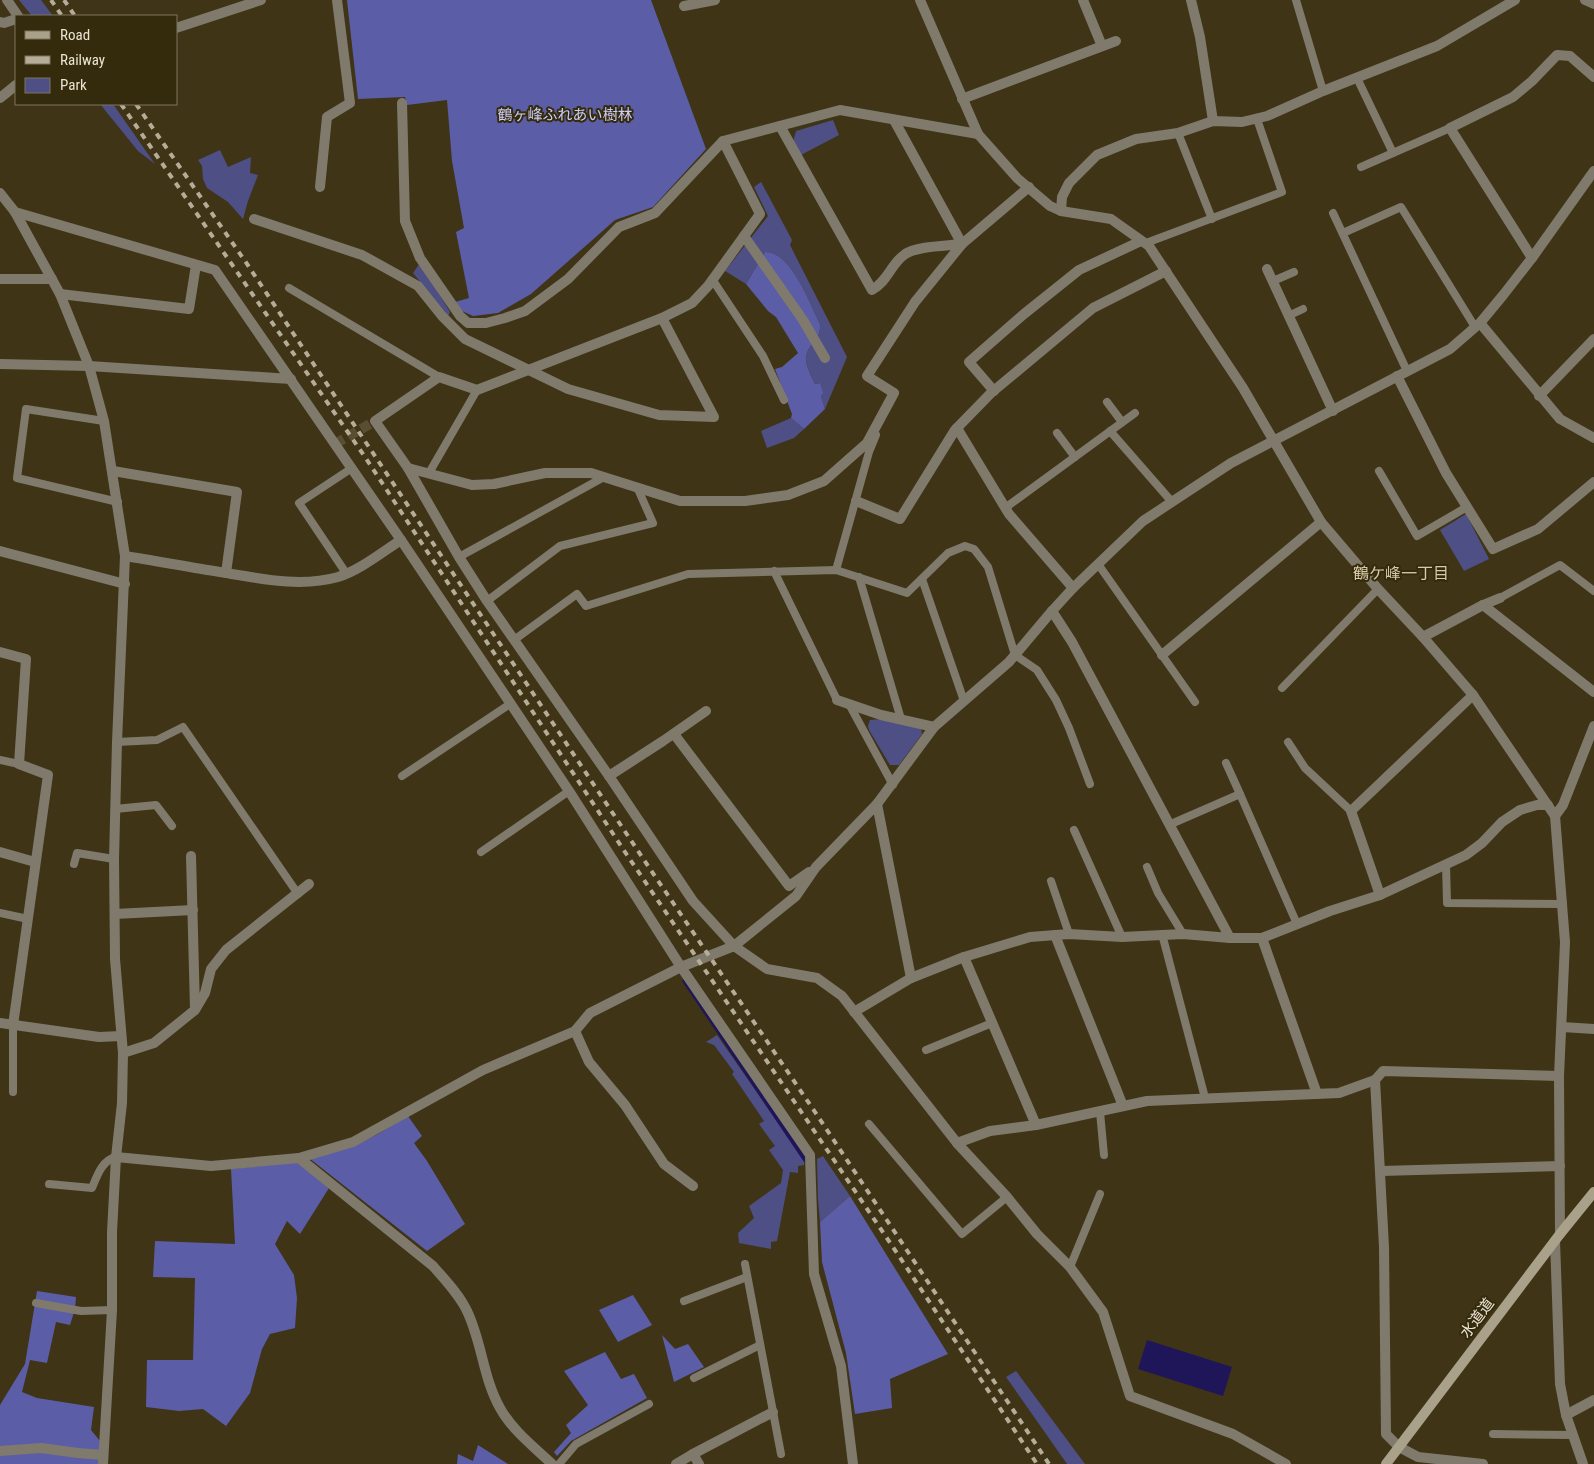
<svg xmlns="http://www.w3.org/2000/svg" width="1594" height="1464" font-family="'Roboto Condensed','Noto Sans JP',sans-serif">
	<rect width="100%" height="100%" fill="#3f3416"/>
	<g fill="#4d4f85">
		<polygon points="19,0 41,0 53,16 32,16"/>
		<polygon points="100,104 113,104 155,164 138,151"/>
		<polygon points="833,120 839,135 799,156 793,142 796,131"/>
		<polygon points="220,150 228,167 251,157 250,173 258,175 248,201 243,219 228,202 207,188 203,179 202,166 198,160"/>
		<path d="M 761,182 L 792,240 L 790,245 L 847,357 L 825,409 L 821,396 L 820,383 L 815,384 C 811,375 803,362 807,353 C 812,340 821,339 820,324 C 810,304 791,251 765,252 L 746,284 L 725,271 L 768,216 L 754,187 Z"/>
		<polygon points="420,263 450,312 448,316 413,273"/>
		<polygon points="791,418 804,429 794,438 767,448 761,431"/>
		<polygon points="1466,514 1489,559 1464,571 1440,530"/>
		<polygon points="881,719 921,728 922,734 899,765 890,765 869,730 868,726 870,720"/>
		<polygon points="717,1035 804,1160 804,1165 798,1166 798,1173 790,1172 777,1241 771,1242 771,1249 739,1243 738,1233 754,1218 749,1206 781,1183 783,1170 769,1150 775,1146 759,1124 764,1121 732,1074 734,1072 714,1045 706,1042"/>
		<polygon points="823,1156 850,1196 820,1222 818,1199 817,1159"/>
		<polygon points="1016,1371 1085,1464 1067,1464 1006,1377"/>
	</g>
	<g fill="#5c5da7">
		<polygon points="347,0 651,0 706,149 653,207 615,220 531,294 498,313 473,316 462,311 455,302 469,298 456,232 464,228 452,161 447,100 407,105 405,97 358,99"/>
		<path d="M 765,252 C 791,251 810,304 820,324 C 821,339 812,340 807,353 C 803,362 811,375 815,384 L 820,383 L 823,393 L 821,396 L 825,409 L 804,429 L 791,418 L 792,414 L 775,369 L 782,367 L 798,353 L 776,317 L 768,311 L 746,284 Z"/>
		<polygon points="408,1116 422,1136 414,1143 427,1161 465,1224 427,1251 309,1158 354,1146 378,1134"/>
		<polygon points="298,1162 329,1188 300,1234 287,1221 275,1244 294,1275 297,1298 295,1328 270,1334 262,1349 250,1393 226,1426 203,1409 179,1411 146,1407 147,1360 193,1360 195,1278 153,1277 155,1241 235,1244 231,1169"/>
		<polygon points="850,1196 948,1354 890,1379 892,1408 855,1414 846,1353 822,1262 820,1222"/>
		<polygon points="37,1291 76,1297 75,1309 70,1325 56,1322 47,1363 30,1360 22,1392 37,1398 94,1407 91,1430 100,1441 102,1464 0,1464 0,1405 25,1364"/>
		<polygon points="633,1295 652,1325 618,1342 599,1310"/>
		<polygon points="662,1335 675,1349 688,1344 704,1367 674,1382"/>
		<polygon points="605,1352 621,1379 634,1374 647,1398 571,1441 557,1456 554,1452 571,1433 566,1425 588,1405 564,1371"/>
		<polygon points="478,1445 508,1464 457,1464 458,1454 473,1461"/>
	</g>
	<polygon fill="#1f165a" points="1147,1340 1232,1367 1223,1396 1138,1369"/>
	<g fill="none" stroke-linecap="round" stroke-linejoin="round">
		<polyline stroke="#1f165a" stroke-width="5" points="685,981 805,1159"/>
		<polyline stroke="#594e32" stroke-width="10" stroke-dasharray="10 5" stroke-linecap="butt" points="335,444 375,421"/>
		<g stroke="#807a6d" stroke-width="8">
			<polyline points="1296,0 1323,91"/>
			<polyline points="1357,78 1393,153"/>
			<polyline points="1178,133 1212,219"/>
			<polyline points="1361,167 1450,128"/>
			<polyline points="1333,213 1407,371"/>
			<polyline points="1343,233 1401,207 1475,327"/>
			<polyline points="1146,243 1282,192 1257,119"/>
			<polyline points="712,279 763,356 784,400"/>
			<polyline points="1273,281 1294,272"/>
			<polyline points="289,288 439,377"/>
			<polyline points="1288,316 1303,309"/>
			<polyline points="1107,402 1122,422"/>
			<polyline points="104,421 26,409 17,478 118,502"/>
			<polyline points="1110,431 1172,502"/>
			<polyline points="1057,433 1075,457"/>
			<polyline points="1379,471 1417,536 1467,507"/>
			<polyline points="429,473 477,390"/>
			<polyline points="1005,508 1135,413"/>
			<polyline points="459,557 604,477"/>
			<polyline points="1098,564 1195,702"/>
			<polyline points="836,570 869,452 876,435"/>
			<polyline points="774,571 837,700"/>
			<polyline points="346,573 299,503 352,468"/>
			<polyline points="859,577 901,719"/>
			<polyline points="922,579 964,701"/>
			<polyline points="1500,598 1560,565 1594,591"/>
			<polyline points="487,601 560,546 653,523 637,487"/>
			<polyline points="514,640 577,594 586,606 688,574 836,570 907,593 948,553 965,546 974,549 988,567 1015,655 1037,670 1056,700 1069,728 1090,784"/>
			<polyline points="1282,688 1378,589"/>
			<polyline points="849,704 893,785"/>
			<polyline points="117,742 157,740 183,727 298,894"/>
			<polyline points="1288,742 1305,768 1351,811"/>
			<polyline points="0,760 19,764"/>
			<polyline points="1226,763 1240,794"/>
			<polyline points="402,776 510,704"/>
			<polyline points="115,809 156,805 172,826"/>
			<polyline points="1171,824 1240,794 1297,924"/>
			<polyline points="1074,830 1122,937"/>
			<polyline points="481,852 569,791"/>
			<polyline points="74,864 77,853 114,859"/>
			<polyline points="1446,864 1447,903 1563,904"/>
			<polyline points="1147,867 1158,893 1183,934"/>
			<polyline points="1051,881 1069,934"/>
			<polyline points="0,913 28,919"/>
			<polyline points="1162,934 1204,1094"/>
			<polyline points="926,1050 992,1023"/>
			<polyline points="13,1092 13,1025"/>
			<polyline points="1100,1112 1104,1155"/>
			<polyline points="869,1124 962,1234 1007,1197"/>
			<path d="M 49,1184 L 92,1188 C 97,1176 102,1160 116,1157"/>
			<polyline points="745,1264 781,1454"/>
			<polyline points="1070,1267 1100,1194"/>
			<polyline points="684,1301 747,1277"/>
			<polyline points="36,1303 81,1311 112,1310"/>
			<polyline points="694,1378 760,1345"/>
			<polyline points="1493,1434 1573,1435"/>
			<polyline points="559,1464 576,1444 649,1404"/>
		</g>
		<g stroke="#807a6d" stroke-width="10">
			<polyline points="7,0 18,16"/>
			<polyline points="920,0 978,134 1017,178 1050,206 1061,211 1111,219 1149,246 1243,388 1321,522 1378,589 1423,637 1473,695 1555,816 1565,942 1559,1076 1560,1234"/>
			<polyline points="1083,0 1102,46"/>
			<polyline points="1191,0 1200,37 1213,121"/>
			<polyline points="1585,0 1594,4"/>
			<polyline points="684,6 715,0"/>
			<polyline points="0,22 4,23 16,19"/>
			<polyline points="176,28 261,0"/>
			<polyline points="0,98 16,85"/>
			<polyline points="962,99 1116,41"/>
			<polyline points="402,103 405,221 420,258 460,316 468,323 486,323 505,318 525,311 568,279 619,227 655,213 723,141 840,110 978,134"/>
			<path d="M 780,126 L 872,290 C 888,281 891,264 904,255 C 915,246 947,246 962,244 L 894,120"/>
			<polyline points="723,141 760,214 708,286 692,303 662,318 477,390 439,377 375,421 408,468 472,485 494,484 545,473 591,473 680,501 745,501 788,495 824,481 867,443 894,393 867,376 915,302 962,244 1029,187"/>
			<polyline points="320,187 327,117 350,103 337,0"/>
			<polyline points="0,193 15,212 60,294 89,366 104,421 125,556 117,742 114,859 115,959 123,1053 122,1103 116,1157 112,1232 112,1310 103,1464"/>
			<polyline points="1061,211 1062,197 1069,183 1097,155 1136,139 1178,133 1213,121 1242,122 1267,116 1323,91 1437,46 1515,0"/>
			<polyline points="15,212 215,270 401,540 569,791 681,967 810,1155 814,1274 841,1366 853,1464"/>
			<polyline points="254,219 362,255 418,286 442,316 465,339 568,389 659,415 714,417 662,318"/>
			<polyline points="744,236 803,320 825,358"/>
			<polyline points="1532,258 1450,128 1513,97 1532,81 1557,55 1570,56 1594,77"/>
			<polyline points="1267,269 1333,411"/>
			<polyline points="0,279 52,279"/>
			<polyline points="60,294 189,309 196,265"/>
			<polyline points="1480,323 1560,419 1594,438"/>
			<polyline points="0,364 89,366 291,379"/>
			<polyline points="1397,376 1446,473 1493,549 1538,529 1594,482"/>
			<polyline points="994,391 969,362 1024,314 1079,270 1141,241"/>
			<polyline points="1539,396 1594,339"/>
			<polyline points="957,428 1009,514 1073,588"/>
			<polyline points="408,468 459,557 487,601 609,776 693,901 734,946 767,969 817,978 842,996 957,1143 1007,1197 1037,1234 1070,1267 1103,1312 1130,1396 1233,1434 1286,1464"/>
			<polyline points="113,471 237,492 226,573"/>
			<polyline points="856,501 900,519 955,430 991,393 1093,308 1166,271"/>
			<polyline points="0,551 125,584"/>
			<path d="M 125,556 C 157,561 188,567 220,572 C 258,578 299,588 338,577 C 360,570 381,553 401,540"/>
			<polyline points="1483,605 1594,692"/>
			<polyline points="1052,611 1072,642 1230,938"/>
			<polyline points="1423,637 1483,605 1500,598"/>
			<polyline points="0,652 26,659 19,764 48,775 13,1025"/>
			<polyline points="1162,655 1321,522"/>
			<polyline points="837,700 881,715 934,727"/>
			<polyline points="674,734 789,886 809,872"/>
			<polyline points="609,776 663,741 706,711"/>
			<polyline points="877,804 911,978"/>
			<polyline points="1555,816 1563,805 1594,726"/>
			<polyline points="0,852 35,862"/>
			<polyline points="191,856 195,1009"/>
			<polyline points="1380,895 1351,811 1473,695"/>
			<polyline points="115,914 193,910"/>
			<polyline points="1055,935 1123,1106"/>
			<polyline points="1262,938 1317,1094"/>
			<polyline points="964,957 1036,1125"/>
			<polyline points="854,1012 911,978 964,957 1030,937 1069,934 1122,937 1183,934 1230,938 1262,938 1330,911 1380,895 1466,855 1482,843 1502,822 1520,810 1537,805 1548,805"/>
			<polyline points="0,1023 99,1037 121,1036"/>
			<polyline points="1562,1027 1594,1029"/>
			<polyline points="575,1031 589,1062 625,1105 664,1164 693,1186"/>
			<polyline points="123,1053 154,1043 195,1010 205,993 211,969 226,950 309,884"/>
			<polyline points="1375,1080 1384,1247 1386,1434 1399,1447 1418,1457 1483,1464"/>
			<polyline points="957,1143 990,1131 1036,1125 1147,1101 1339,1093 1375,1080 1383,1071 1559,1076"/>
			<polyline points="116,1157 211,1166 299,1158 353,1142 483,1070 575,1031 590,1013 681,967 734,946 796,896 816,867 877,804 934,727 1009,662 1052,611 1073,588 1143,521 1231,463 1450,349 1480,323 1504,294 1532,258 1594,171"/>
			<path d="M 299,1158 L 433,1266 C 445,1280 459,1294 467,1311 C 482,1342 483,1378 500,1408 C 512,1430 534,1447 552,1464"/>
			<polyline points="1381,1171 1560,1166"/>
			<polyline points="1555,1241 1560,1384 1566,1415 1583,1464"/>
			<polyline points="1566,1415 1594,1400"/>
			<polyline points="0,1451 41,1448 78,1453 103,1455"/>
			<polyline points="693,1454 773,1412"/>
			<polyline points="676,1464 693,1454 699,1464"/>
		</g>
		<polyline stroke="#aaa18b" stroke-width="10" points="1386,1464 1560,1234 1594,1192"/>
		<g stroke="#b5ad98" stroke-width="4" stroke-dasharray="6 6" stroke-linecap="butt">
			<polyline points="51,0 62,16"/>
			<polyline points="64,0 75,16"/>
			<polyline points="121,104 365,457 627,855 897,1253 1037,1464"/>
			<polyline points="136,104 245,261 644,860 815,1112 1049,1464"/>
		</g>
	</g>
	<g text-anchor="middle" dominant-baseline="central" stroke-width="4" stroke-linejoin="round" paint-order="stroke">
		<g font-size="15" fill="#cbcef8" stroke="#342a0c">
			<text x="565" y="115">鶴ヶ峰ふれあい樹林</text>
		</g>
		<g font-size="15" fill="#eae4d3" stroke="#342a0c">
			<text transform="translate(1477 1318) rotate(-53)">水道道</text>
		</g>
		<g font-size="16" fill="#d7caa8" stroke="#342a0c">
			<text x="1401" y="573">鶴ケ峰一丁目</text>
		</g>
	</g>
	<rect x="15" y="15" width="162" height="90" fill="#342a0c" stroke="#7d745c"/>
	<rect x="25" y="31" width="25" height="8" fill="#aaa18b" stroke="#7d745c"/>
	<text x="60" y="40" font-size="15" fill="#eae4d3">Road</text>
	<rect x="25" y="56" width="25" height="8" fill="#b5ad98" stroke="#7d745c"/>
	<text x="60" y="65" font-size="15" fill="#eae4d3">Railway</text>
	<rect x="25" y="78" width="25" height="15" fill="#4d4f85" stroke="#7d745c"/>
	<text x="60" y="90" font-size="15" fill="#eae4d3">Park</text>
</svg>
